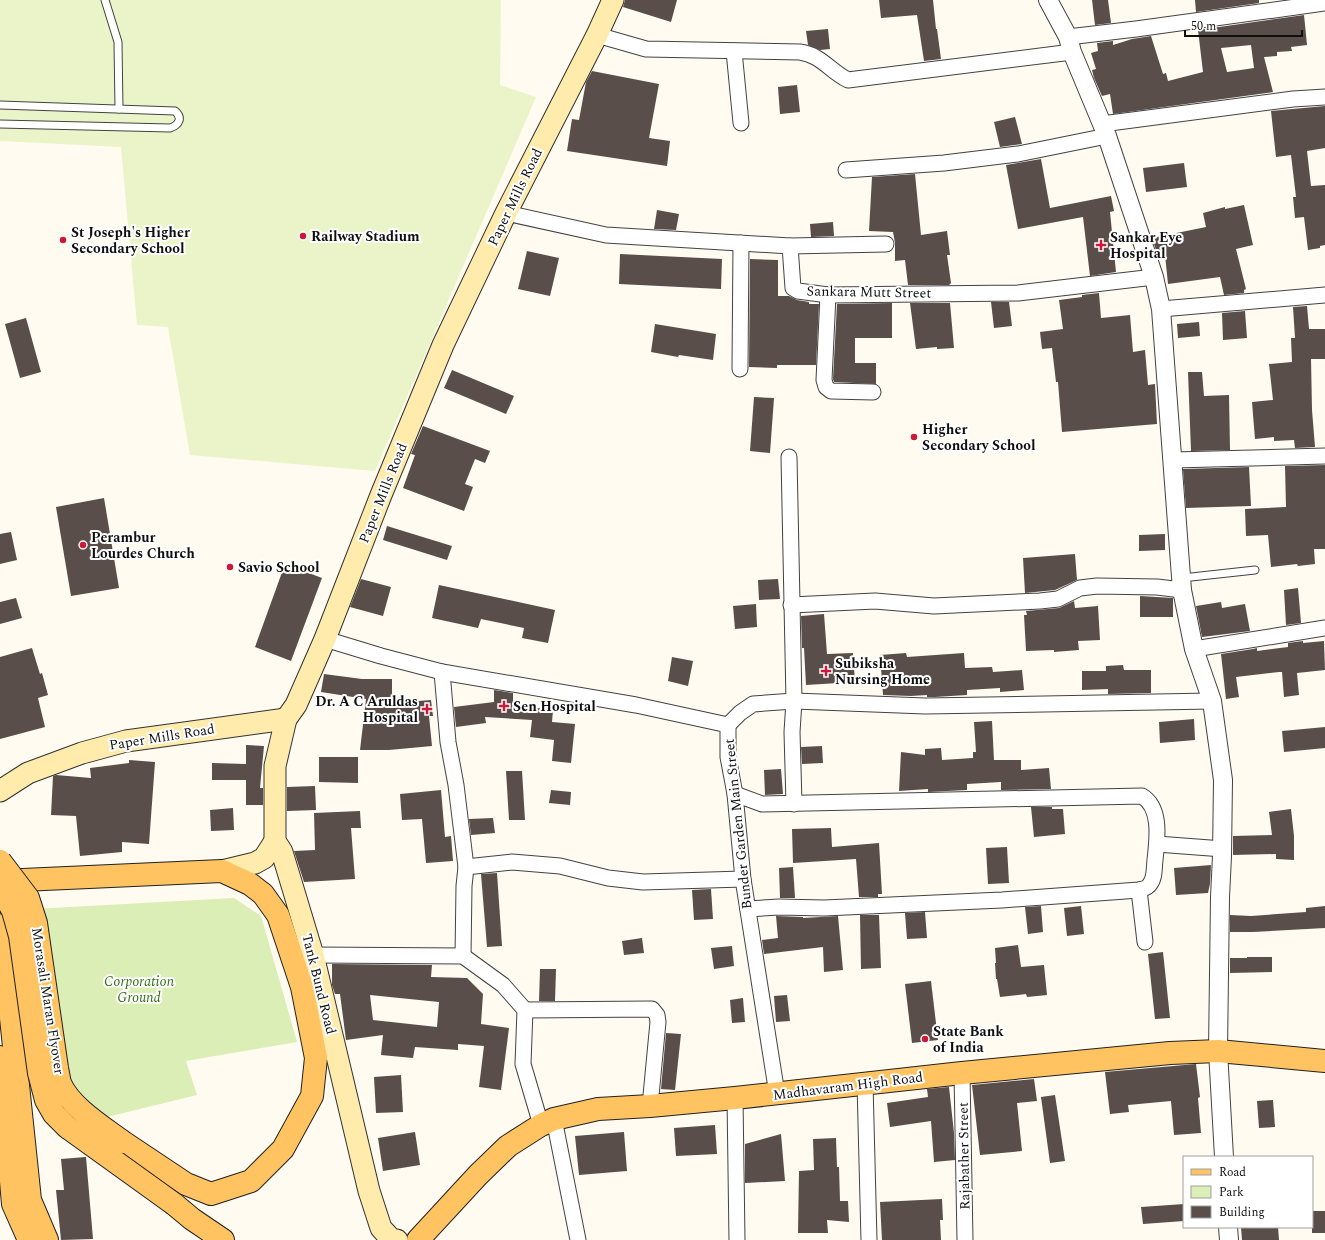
<svg xmlns="http://www.w3.org/2000/svg" width="1325" height="1240" font-family="Spectral,serif">
	<rect width="100%" height="100%" fill="#fffbf1"/>
	<polygon fill="#daeeb6" points="234,898 261,916 297,1042 186,1061 197,1095 99,1119 72,1085 62,1054 34,909"/>
	<polygon fill="#ebf4c9" points="0,0 501,0 500,85 536,97 375,471 190,455 168,327 137,325 121,147 0,141"/>
	<g fill="#594e4a" fill-rule="evenodd">
		<polygon points="625,0 677,0 671,22 623,7"/>
		<polygon points="879,0 933,0 936,29 937,29 941,59 924,61 917,15 881,18"/>
		<polygon points="1092,0 1108,0 1111,23 1095,25"/>
		<polygon points="1195,0 1259,0 1259,3 1196,12"/>
		<path d="M 1304,15 L 1307,45 L 1291,47 L 1292,51 L 1277,52 L 1277,56 L 1264,57 L 1273,92 L 1113,114 L 1110,94 L 1102,96 L 1094,78 L 1092,70 L 1096,69 L 1091,53 L 1098,51 L 1097,43 L 1113,41 L 1113,45 L 1132,39 L 1151,36 L 1163,74 L 1166,73 L 1168,81 L 1203,72 L 1198,30 ZM 1251,45 L 1254,68 L 1227,72 L 1221,48 Z"/>
		<polygon points="828,29 830,49 820,50 808,45 806,31"/>
		<polygon points="592,71 659,84 649,138 670,141 667,166 567,151 572,119 579,120 586,82"/>
		<polygon points="797,85 800,112 780,114 778,87"/>
		<polygon points="1325,106 1325,148 1307,151 1311,186 1325,185 1325,245 1320,246 1320,248 1308,250 1304,217 1295,218 1293,197 1296,197 1291,155 1276,157 1271,111"/>
		<polygon points="1015,117 1022,144 1000,147 994,122"/>
		<polygon points="1041,159 1050,208 1111,196 1114,211 1110,212 1116,272 1090,276 1083,217 1018,229 1006,165"/>
		<polygon points="1184,163 1187,187 1146,192 1143,168"/>
		<polygon points="915,174 921,235 947,231 950,255 947,255 951,283 949,285 908,285 905,260 895,261 895,243 893,232 869,231 872,177"/>
		<polygon points="1244,205 1253,245 1236,249 1246,289 1244,290 1244,293 1224,295 1220,277 1168,284 1165,255 1158,256 1152,238 1206,227 1203,213 1225,207 1225,209"/>
		<polygon points="657,210 679,214 676,230 654,229"/>
		<polygon points="833,222 834,236 811,237 810,224"/>
		<polygon points="527,251 559,258 550,296 518,289"/>
		<polygon points="620,254 722,259 721,289 619,284"/>
		<polygon points="750,259 778,260 778,296 789,296 797,300 809,302 809,304 819,304 816,365 777,365 777,368 749,367"/>
		<polygon points="1099,293 1101,318 1130,315 1133,352 1145,350 1148,385 1155,384 1157,424 1062,432 1058,382 1056,382 1052,348 1042,349 1040,332 1063,329 1059,300 1082,297 1082,295"/>
		<polygon points="991,302 1009,302 1012,326 994,328"/>
		<polygon points="892,303 892,338 855,338 855,363 876,363 876,384 834,382 833,379 837,304"/>
		<polygon points="910,303 950,303 954,348 937,349 937,347 916,349"/>
		<polygon points="1307,306 1309,329 1325,329 1325,359 1311,359 1312,410 1315,447 1295,448 1294,440 1274,441 1274,437 1255,439 1252,402 1273,400 1269,364 1292,362 1291,338 1295,338 1293,307"/>
		<polygon points="1245,311 1247,338 1223,340 1222,313"/>
		<polygon points="26,318 41,372 20,378 5,324"/>
		<polygon points="1199,322 1200,336 1178,338 1177,324"/>
		<polygon points="655,324 716,334 713,360 679,355 678,357 651,352"/>
		<polygon points="452,370 514,396 506,414 444,388"/>
		<polygon points="1188,372 1202,372 1204,396 1229,395 1230,450 1191,451"/>
		<polygon points="754,397 774,398 770,453 750,451"/>
		<polygon points="423,426 490,451 485,463 475,459 465,484 473,487 464,511 403,488 415,455 411,454"/>
		<polygon points="1325,465 1325,549 1314,549 1315,564 1298,566 1297,564 1271,567 1268,535 1246,536 1245,509 1286,507 1285,466"/>
		<polygon points="1249,467 1251,506 1186,508 1183,469"/>
		<polygon points="104,498 119,588 71,596 56,507"/>
		<polygon points="387,526 452,546 447,560 383,540"/>
		<polygon points="11,532 17,560 0,564 0,534"/>
		<polygon points="1165,534 1165,550 1139,551 1139,535"/>
		<polygon points="1075,554 1077,580 1055,590 1025,593 1023,558"/>
		<polygon points="285,564 322,578 291,661 255,647"/>
		<polygon points="361,579 391,587 383,616 350,607"/>
		<polygon points="778,579 780,599 759,600 758,580"/>
		<polygon points="439,585 555,610 548,643 522,638 524,628 481,619 478,628 432,618"/>
		<polygon points="1298,588 1301,623 1286,625 1284,590"/>
		<polygon points="1140,596 1173,598 1173,617 1140,617"/>
		<polygon points="16,598 22,618 0,624 0,602"/>
		<polygon points="1074,601 1075,608 1098,606 1100,640 1078,641 1079,650 1054,652 1054,650 1026,651 1024,615 1027,615 1026,611 1059,608"/>
		<polygon points="1221,602 1222,608 1245,604 1250,631 1202,637 1196,606"/>
		<polygon points="756,604 757,627 735,629 733,606"/>
		<polygon points="824,614 827,654 853,653 855,682 806,685 804,648 802,648 801,616"/>
		<polygon points="1303,641 1303,643 1324,641 1325,670 1297,673 1299,695 1284,697 1282,672 1279,672 1236,677 1239,697 1226,699 1221,654 1253,649 1257,648 1257,651 1288,647 1288,643"/>
		<polygon points="32,648 40,674 42,673 48,695 38,698 45,727 0,739 0,657"/>
		<polygon points="906,653 907,657 964,653 965,668 992,667 993,672 1022,670 1024,690 1000,692 1000,688 967,690 967,695 935,697 927,697 927,695 911,696 883,695 880,655"/>
		<polygon points="672,657 693,661 688,686 668,681"/>
		<polygon points="1123,665 1124,670 1151,670 1151,693 1108,694 1108,689 1082,690 1082,671 1106,671 1106,666"/>
		<polygon points="324,674 362,679 392,679 392,703 431,700 433,716 429,716 432,746 389,750 360,750 366,699 321,692"/>
		<polygon points="494,690 513,693 513,705 553,710 552,722 575,724 571,763 552,761 554,740 530,737 532,720 485,717 486,723 456,727 454,707 494,702"/>
		<polygon points="1194,719 1195,740 1160,743 1159,722"/>
		<polygon points="992,721 994,760 1021,760 1021,770 1049,768 1051,789 1001,790 1001,782 967,784 967,790 928,792 928,789 899,791 901,752 925,755 925,749 941,748 942,760 973,758 973,752 976,752 974,722"/>
		<polygon points="1325,727 1325,748 1284,752 1282,731"/>
		<polygon points="246,745 264,746 260,788 263,788 263,805 246,805 246,780 212,780 212,763 246,764"/>
		<polygon points="822,746 823,763 802,764 801,747"/>
		<polygon points="319,757 358,757 358,783 319,782"/>
		<polygon points="129,760 155,762 149,844 122,842 122,852 80,856 76,816 51,815 53,776 56,775 91,778 90,768 129,763"/>
		<polygon points="781,769 783,794 765,795 764,770"/>
		<polygon points="506,771 522,771 525,820 509,820"/>
		<polygon points="315,786 316,810 287,811 287,787"/>
		<polygon points="441,790 445,837 451,836 453,861 426,863 422,819 402,820 400,794"/>
		<polygon points="551,790 571,792 570,805 549,803"/>
		<polygon points="1031,807 1052,807 1052,809 1063,809 1065,834 1034,837"/>
		<polygon points="233,808 234,830 211,831 210,810"/>
		<polygon points="1291,809 1294,836 1294,860 1276,859 1276,854 1233,855 1233,836 1272,835 1269,812"/>
		<polygon points="360,811 361,828 351,828 355,879 304,882 294,851 315,850 314,813"/>
		<polygon points="493,818 495,833 471,835 469,819"/>
		<polygon points="831,828 832,847 879,843 882,894 878,894 878,897 859,897 856,859 793,863 792,829"/>
		<polygon points="1007,847 1009,883 988,884 986,848"/>
		<polygon points="1211,865 1210,884 1208,893 1176,895 1174,868"/>
		<polygon points="793,867 795,898 780,898 779,868"/>
		<polygon points="497,873 502,946 487,947 481,874"/>
		<polygon points="711,889 713,919 694,920 692,890"/>
		<polygon points="1041,906 1043,932 1028,934 1025,907"/>
		<polygon points="1081,906 1084,934 1067,936 1064,908"/>
		<polygon points="1325,906 1325,928 1253,932 1230,932 1230,915 1251,916 1306,912 1306,908"/>
		<polygon points="925,912 927,938 907,939 905,913"/>
		<polygon points="860,915 879,915 881,968 861,969"/>
		<polygon points="776,916 803,917 803,918 838,916 843,970 824,972 823,947 764,954 762,940 778,938"/>
		<polygon points="642,938 644,953 624,955 622,941"/>
		<polygon points="1018,945 1021,967 1044,965 1047,995 1027,997 1026,994 1000,997 997,979 996,979 995,963 996,963 995,948"/>
		<polygon points="732,946 734,966 714,969 711,948"/>
		<polygon points="1163,952 1170,1018 1155,1019 1148,954"/>
		<polygon points="1247,957 1272,957 1272,972 1230,973 1230,958 1247,958"/>
		<path d="M 332,964 L 432,965 L 431,977 L 467,978 L 483,994 L 481,1024 L 509,1028 L 501,1090 L 479,1087 L 484,1046 L 458,1044 L 458,1050 L 415,1047 L 413,1058 L 381,1055 L 383,1035 L 346,1040 L 340,994 L 335,994 L 332,985 ZM 370,995 L 439,1002 L 437,1027 L 373,1020 Z"/>
		<polygon points="540,969 556,969 555,1001 539,1001"/>
		<polygon points="931,981 938,1040 912,1043 905,984"/>
		<polygon points="787,995 790,1021 776,1022 774,996"/>
		<polygon points="743,998 745,1022 732,1023 730,1000"/>
		<polygon points="666,1033 681,1034 675,1090 661,1089"/>
		<polygon points="1196,1064 1200,1097 1198,1098 1201,1133 1174,1135 1171,1101 1128,1105 1129,1112 1110,1114 1105,1072"/>
		<polygon points="401,1075 403,1112 376,1113 374,1077"/>
		<polygon points="1034,1079 1037,1101 1017,1103 1022,1151 980,1155 972,1085"/>
		<polygon points="949,1087 954,1133 955,1160 934,1162 931,1121 890,1127 887,1103 928,1097 927,1089"/>
		<polygon points="1055,1095 1065,1161 1050,1163 1041,1097"/>
		<polygon points="1273,1100 1275,1127 1259,1128 1257,1101"/>
		<polygon points="715,1125 717,1154 676,1156 674,1128"/>
		<polygon points="415,1132 420,1165 383,1171 378,1138"/>
		<polygon points="624,1132 627,1171 579,1175 575,1136"/>
		<polygon points="781,1134 785,1181 745,1183 745,1144"/>
		<polygon points="836,1138 837,1167 839,1167 840,1201 848,1201 849,1222 827,1220 828,1233 798,1233 799,1171 814,1170 813,1139"/>
		<polygon points="86,1157 93,1239 61,1240 56,1190 64,1190 61,1159"/>
		<polygon points="942,1199 943,1220 940,1220 941,1240 882,1240 880,1202"/>
		<polygon points="1184,1204 1184,1221 1143,1224 1141,1207"/>
		<rect x="1312" y="1211" width="13" height="22"/>
		<polygon points="1241,1227 1278,1227 1279,1240 1242,1240"/>
	</g>
	<g fill="none" stroke-linecap="round" stroke-linejoin="round">
		<defs>
			<g id="service">
				<polyline points="105,0 118,42 119,109"/>
				<path d="M 0,105 L 175,111 C 183,118 179,125 170,128 L 0,124"/>
				<polyline points="1182,578 1255,570"/>
			</g>
			<g id="minor">
				<path d="M 597,35 L 646,49 L 800,52 C 821,55 830,71 848,80 L 1072,52"/>
				<polyline points="1068,37 1136,29 1325,3"/>
				<polyline points="734,51 741,123"/>
				<polyline points="1102,124 1293,99 1325,97"/>
				<polyline points="846,170 944,163 1018,154 1107,136"/>
				<polyline points="506,213 606,235 790,246 793,288 798,291 828,295 1018,293 1154,277"/>
				<polyline points="790,246 886,244"/>
				<polyline points="828,295 824,380 826,387 831,391 873,392"/>
				<polyline points="1161,309 1325,295"/>
				<polyline points="740,369 741,243"/>
				<polyline points="789,457 794,701 792,732 794,804"/>
				<polyline points="1173,460 1325,456"/>
				<polyline points="791,605 875,601 934,606 1040,601 1058,599 1080,588 1097,586 1157,587 1182,590"/>
				<polyline points="325,639 381,656 442,672 636,705 728,725 728,757 735,794 743,879 777,1094"/>
				<polyline points="1194,649 1325,628"/>
				<polyline points="442,672 448,742 456,785 466,867 464,886 463,956"/>
				<polyline points="728,725 740,713 753,704 794,701 925,706 1212,701"/>
				<path d="M 735,794 L 762,804 L 1142,796 C 1162,808 1157,840 1155,860 C 1154,868 1155,878 1150,884 C 1148,888 1143,889 1139,890 L 1002,900 L 824,908 L 779,907 L 748,909"/>
				<polyline points="1157,844 1223,849"/>
				<polyline points="466,867 512,862 560,866 608,878 643,882 743,879"/>
				<polyline points="1139,890 1145,942"/>
				<polyline points="313,955 463,956 503,985 525,1010 523,1064 541,1125"/>
				<polyline points="525,1010 652,1009 657,1015 658,1022 650,1106"/>
				<polyline points="962,1073 965,1240"/>
				<polyline points="865,1083 869,1240"/>
				<polyline points="735,1098 737,1240"/>
				<polyline points="554,1119 578,1240"/>
			</g>
			<g id="tertiary">
				<polyline points="1048,0 1068,37 1072,52 1107,136 1154,277 1161,309 1182,590 1194,649 1212,701 1223,780 1222,856 1220,897 1218,1051 1224,1157"/>
				<polyline points="1228,1227 1229,1240"/>
			</g>
			<g id="secondary">
				<polyline points="0,791 28,773 82,753 126,741 286,719"/>
				<polyline points="222,871 255,863 264,858 275,841"/>
				<polyline points="397,1240 391,1239 381,1228 369,1191 313,955 282,852 275,841 275,766 286,719 296,705 325,639 381,495 443,345 506,213 597,35 613,0"/>
			</g>
			<g id="primary">
				<polyline points="0,881 222,871 250,884 263,894 278,915 302,987 316,1058 312,1096 283,1149 251,1181 211,1194 186,1184 123,1142"/>
				<polyline points="17,907 11,917 4,951 30,1200 47,1240"/>
				<polyline points="0,1057 13,1204 29,1240"/>
				<polyline points="174,1204 192,1219 223,1240"/>
				<polyline points="418,1240 478,1175 508,1146 541,1125 554,1119 598,1109 650,1106 735,1098 962,1073 1170,1053 1218,1051 1325,1061"/>
			</g>
		</defs>
		<use href="#service" stroke="#424242" stroke-width="9"/>
		<use href="#minor" stroke="#424242" stroke-width="17"/>
		<use href="#tertiary" stroke="#424242" stroke-width="20"/>
		<use href="#secondary" stroke="#313131" stroke-width="23"/>
		<use href="#primary" stroke="#202020" stroke-width="24"/>
		<use href="#service" stroke="#fff" stroke-width="7"/>
		<use href="#minor" stroke="#fff" stroke-width="15"/>
		<use href="#tertiary" stroke="#fff" stroke-width="18"/>
		<use href="#secondary" stroke="#ffebac" stroke-width="21"/>
		<use href="#primary" stroke="#ffc461" stroke-width="22"/>
		<defs>
			<g id="primary-bridge">
				<path d="M 0,861 L 28,898 L 36,923 L 57,1068 C 58,1073 59,1079 60,1083 C 70,1107 103,1127 123,1142"/>
				<polyline points="0,887 13,911 20,936 39,1073 46,1100 54,1114 67,1127 174,1204"/>
			</g>
		</defs>
		<use href="#primary-bridge" stroke="#202020" stroke-width="24" stroke-linecap="butt"/>
		<use href="#primary-bridge" stroke="#ffc461" stroke-width="22"/>
	</g>
	<g fill="#ce1838" stroke="#fff" stroke-width="1.5">
		<circle cx="303" cy="236" r="4"/>
		<circle cx="63" cy="240" r="4"/>
		<path d="M1099 239h4v4h4v4h-4v4h-4v-4h-4v-4h4z"/>
		<circle cx="914" cy="437" r="4"/>
		<circle cx="83" cy="545" r="4"/>
		<circle cx="230" cy="567" r="4"/>
		<path d="M824 665h4v4h4v4h-4v4h-4v-4h-4v-4h4z"/>
		<path d="M502 700h4v4h4v4h-4v4h-4v-4h-4v-4h4z"/>
		<path d="M425 703h4v4h4v4h-4v4h-4v-4h-4v-4h4z"/>
		<circle cx="925" cy="1039" r="4"/>
	</g>
	<g text-anchor="middle" dominant-baseline="central" stroke-width="4" stroke-linejoin="round" paint-order="stroke">
		<g font-size="14" fill="#0f0f0f" stroke="#fff">
			<text transform="translate(515 197) rotate(-64)">Paper Mills Road</text>
			<text transform="translate(869 292) rotate(1)">Sankara Mutt Street</text>
			<text transform="translate(383 493) rotate(-68)">Paper Mills Road</text>
			<text transform="translate(162 737) rotate(-9)">Paper Mills Road</text>
			<text transform="translate(738 824) rotate(-96)">Bunder Garden Main Street</text>
			<text transform="translate(319 984) rotate(76)">Tank Bund Road</text>
			<text transform="translate(48 1001) rotate(81)">Morasali Maran Flyover</text>
			<text transform="translate(848 1086) rotate(-7)">Madhavaram High Road</text>
			<text transform="translate(964 1156) rotate(-91)">Rajabather Street</text>
		</g>
		<g font-size="14" font-weight="bold" fill="#0f0f0f" stroke="#fff" text-anchor="start">
			<text x="71" y="232">St Joseph's Higher<tspan x="71" dy="16">Secondary School</tspan></text>
			<text x="311" y="236">Railway Stadium</text>
			<text x="1110" y="237">Sankar Eye<tspan x="1110" dy="16">Hospital</tspan></text>
			<text x="922" y="429">Higher<tspan x="922" dy="16">Secondary School</tspan></text>
			<text x="91" y="537">Perambur<tspan x="91" dy="16">Lourdes Church</tspan></text>
			<text x="238" y="567">Savio School</text>
			<text x="835" y="663">Subiksha<tspan x="835" dy="16">Nursing Home</tspan></text>
			<text x="418" y="701" text-anchor="end">Dr. A C Aruldas<tspan x="418" dy="16">Hospital</tspan></text>
			<text x="513" y="706">Sen Hospital</text>
			<text x="933" y="1031">State Bank<tspan x="933" dy="16">of India</tspan></text>
		</g>
		<g font-size="14" font-style="italic" fill="#356e18" stroke="#fff">
			<text x="139" y="981">Corporation<tspan x="139" dy="16">Ground</tspan></text>
		</g>
	</g>
	<rect x="1183" y="1156" width="130" height="72" fill="#ffffff" stroke="#9f9f9f"/>
	<rect x="1191" y="1169" width="20" height="6" fill="#ffc461" stroke="#9f9f9f"/>
	<text x="1219" y="1176" font-size="12" fill="#0f0f0f">Road</text>
	<rect x="1191" y="1186" width="20" height="12" fill="#daeeb6" stroke="#9f9f9f"/>
	<text x="1219" y="1196" font-size="12" fill="#0f0f0f">Park</text>
	<rect x="1191" y="1206" width="20" height="12" fill="#594e4a" stroke="#9f9f9f"/>
	<text x="1219" y="1216" font-size="12" fill="#0f0f0f">Building</text>
	<path d="M1185 30v6h117v-6" fill="none" stroke="#0f0f0f" stroke-width="2"/>
	<text x="1191" y="30" font-size="12" fill="#0f0f0f" stroke="#ffffff" stroke-width="3" paint-order="stroke">50 m</text>
</svg>
